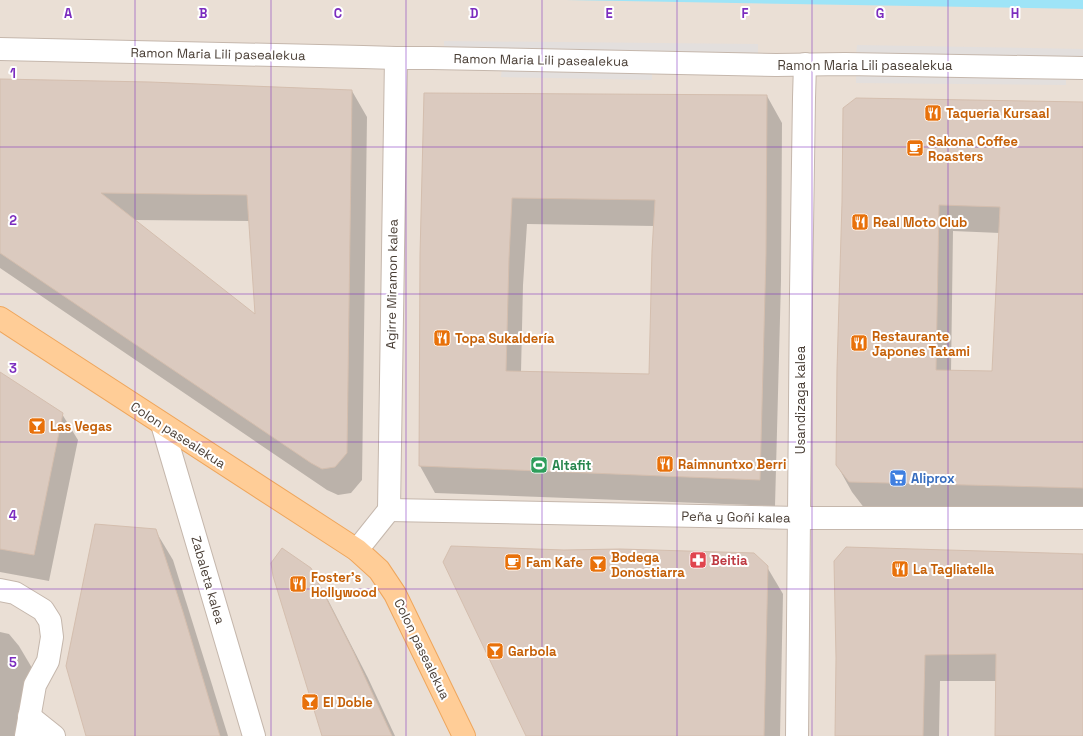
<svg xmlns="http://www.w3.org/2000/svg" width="1083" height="736" font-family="'Space Grotesk',sans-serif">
	<rect width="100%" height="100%" fill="#f5eee8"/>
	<rect fill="#eadfd5" x="0" y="0" width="1083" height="736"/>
	<g fill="#e3dfdd">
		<polygon points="444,41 758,44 758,54 444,49"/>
		<polygon points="857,45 1083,49 1083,59 856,54"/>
		<polygon points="502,67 652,70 652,80 501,77"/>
		<polygon points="856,73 1066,75 1066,85 856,83"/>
	</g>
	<polygon fill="#9ee4f7" points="566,0 1083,0 1083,9"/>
	<g fill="#0003" fill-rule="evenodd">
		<path d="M 0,80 L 352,91 L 367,117 L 362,480 L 351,493 L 338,495 L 327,490 L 0,268 ZM 133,220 L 250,221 L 256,317 Z"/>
		<path d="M 425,94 L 767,96 L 782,123 L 781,281 L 775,506 L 435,493 L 420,466 ZM 527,224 L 654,226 L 650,375 L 521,372 L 523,285 Z"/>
		<path d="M 856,99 L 1083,103 L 1083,514 L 865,509 L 852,492 L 837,465 ZM 953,231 L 1000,233 L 993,372 L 951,372 Z"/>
		<polygon points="0,373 62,414 78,440 49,581 0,572"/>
		<polygon points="155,530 173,560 199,643 228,736 88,736"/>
		<polygon points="1083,555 1083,736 996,736 997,681 940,681 939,736 836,736 837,658"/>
		<polygon points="767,567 783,594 780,736 527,736"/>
		<polygon points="310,569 326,596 368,678 395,736 322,736"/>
		<polygon points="0,632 9,634 19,646 35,673 23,736 0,736"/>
	</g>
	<g fill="#dbcabf" stroke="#d4beae" fill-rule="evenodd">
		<path d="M 0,79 L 150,82 L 352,90 L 347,453 L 335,467 L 322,469 L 311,463 L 0,253 ZM 101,193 L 247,195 L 255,314 Z"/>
		<path d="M 424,93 L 767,95 L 766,254 L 760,480 L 419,466 L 420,255 ZM 512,198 L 655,200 L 652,251 L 649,374 L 506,371 L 509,258 Z"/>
		<path d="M 856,98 L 1083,102 L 1083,488 L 849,482 L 836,465 L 837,369 L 842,202 L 843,108 ZM 939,205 L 1000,207 L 992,371 L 936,370 Z"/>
		<polygon points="0,372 63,413 34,555 0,549"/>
		<polygon points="95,524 156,529 183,612 220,736 86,736 66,666"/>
		<polygon points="451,546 564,550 620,549 754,553 768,566 764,736 526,736 443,562"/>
		<polygon points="846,547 1083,554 1083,736 995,736 996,654 925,655 923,736 835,736 836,658 834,561"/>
		<polygon points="282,548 311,568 353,651 392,736 322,736 273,576 271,563"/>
	</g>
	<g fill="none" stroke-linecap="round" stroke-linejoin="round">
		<defs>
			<g id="minor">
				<polyline points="0,49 363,57 396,58 432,58 776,65 845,64 1083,68"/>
				<polyline points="162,424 254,736"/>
				<polyline points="389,510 799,518 1083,518"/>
				<polyline points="389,510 396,58"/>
				<polyline points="357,550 389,510"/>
				<polyline points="0,590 15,593 43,610 50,621 52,637 48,661 35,685 26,736"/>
				<polyline points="29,716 54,736"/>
				<polyline points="797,736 801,293 804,98 805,64"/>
			</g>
			<polyline id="major" points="0,318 357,550 379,570 395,594 464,736"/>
		</defs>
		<use href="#minor" stroke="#c5b7ac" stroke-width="24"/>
		<use href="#major" stroke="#efa65c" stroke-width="24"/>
		<use href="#minor" stroke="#fff" stroke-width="22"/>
		<use href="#major" stroke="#ffcd97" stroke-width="22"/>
	</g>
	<path fill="none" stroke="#7b2cbf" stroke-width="1" stroke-opacity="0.55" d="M 135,0 L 135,736M 271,0 L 271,736M 406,0 L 406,736M 542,0 L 542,736M 677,0 L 677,736M 812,0 L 812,736M 948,0 L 948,736M 0,147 L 1083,147M 0,294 L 1083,294M 0,442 L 1083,442M 0,589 L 1083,589"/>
	<defs>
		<symbol id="restaurant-square" viewBox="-11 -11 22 22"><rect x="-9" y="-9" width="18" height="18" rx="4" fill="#e8710a" stroke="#fff"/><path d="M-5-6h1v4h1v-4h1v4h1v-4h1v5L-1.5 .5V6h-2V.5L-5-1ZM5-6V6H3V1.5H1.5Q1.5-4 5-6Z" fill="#fff"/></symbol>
		<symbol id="cafe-square" viewBox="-11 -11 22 22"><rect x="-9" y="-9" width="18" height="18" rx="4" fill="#e8710a" stroke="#fff"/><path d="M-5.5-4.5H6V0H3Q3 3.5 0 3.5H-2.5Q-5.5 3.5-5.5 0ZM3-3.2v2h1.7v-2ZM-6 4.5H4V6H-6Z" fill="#fff"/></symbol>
		<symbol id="bar-square" viewBox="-11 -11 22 22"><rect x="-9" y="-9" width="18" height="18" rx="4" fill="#e8710a" stroke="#fff"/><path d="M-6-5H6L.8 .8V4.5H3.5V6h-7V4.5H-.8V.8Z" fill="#fff"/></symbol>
		<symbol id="stadium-square" viewBox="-11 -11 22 22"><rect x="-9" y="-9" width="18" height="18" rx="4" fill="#2e9e5b" stroke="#fff"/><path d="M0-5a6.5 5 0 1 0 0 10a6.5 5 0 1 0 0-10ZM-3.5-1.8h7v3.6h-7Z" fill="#fff"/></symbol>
		<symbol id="supermarket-square" viewBox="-11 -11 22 22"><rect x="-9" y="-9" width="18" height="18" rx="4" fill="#3f7fe0" stroke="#fff"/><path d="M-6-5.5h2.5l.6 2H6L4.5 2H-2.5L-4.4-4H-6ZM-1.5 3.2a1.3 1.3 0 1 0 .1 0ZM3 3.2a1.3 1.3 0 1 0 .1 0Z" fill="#fff"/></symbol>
		<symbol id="pharmacy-square" viewBox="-11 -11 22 22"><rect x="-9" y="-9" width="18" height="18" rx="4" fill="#e0444e" stroke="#fff"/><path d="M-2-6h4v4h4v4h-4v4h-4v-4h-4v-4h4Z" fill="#fff"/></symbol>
	</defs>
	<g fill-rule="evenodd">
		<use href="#restaurant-square" x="923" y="103" width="20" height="20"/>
		<use href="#cafe-square" x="905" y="138" width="20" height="20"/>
		<use href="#restaurant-square" x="850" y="212" width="20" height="20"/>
		<use href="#restaurant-square" x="432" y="328" width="20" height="20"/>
		<use href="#restaurant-square" x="849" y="333" width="20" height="20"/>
		<use href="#bar-square" x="27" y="416" width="20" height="20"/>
		<use href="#restaurant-square" x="655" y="454" width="20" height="20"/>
		<use href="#stadium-square" x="529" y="455" width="20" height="20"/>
		<use href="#supermarket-square" x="888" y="468" width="20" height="20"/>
		<use href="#pharmacy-square" x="688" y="550" width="20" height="20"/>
		<use href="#cafe-square" x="503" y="552" width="20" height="20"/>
		<use href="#bar-square" x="588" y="554" width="20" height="20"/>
		<use href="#restaurant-square" x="890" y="559" width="20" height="20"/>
		<use href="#restaurant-square" x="288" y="574" width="20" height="20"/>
		<use href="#bar-square" x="485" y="641" width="20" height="20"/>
		<use href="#bar-square" x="300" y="692" width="20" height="20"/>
	</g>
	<g text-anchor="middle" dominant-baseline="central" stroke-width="4" stroke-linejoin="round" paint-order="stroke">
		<g font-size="13" fill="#493e35" stroke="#fff">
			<text transform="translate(218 54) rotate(1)">Ramon Maria Lili pasealekua</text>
			<text transform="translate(541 60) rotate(1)">Ramon Maria Lili pasealekua</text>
			<text x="865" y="65">Ramon Maria Lili pasealekua</text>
			<text transform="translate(392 284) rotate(-89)">Agirre Miramon kalea</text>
			<text transform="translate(800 400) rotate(-90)">Usandizaga kalea</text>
			<text transform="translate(178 435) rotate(33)">Colon pasealekua</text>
			<text transform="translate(736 517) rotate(1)">Peña y Goñi kalea</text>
			<text transform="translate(208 580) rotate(74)">Zabaleta kalea</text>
			<text transform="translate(422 649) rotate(64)">Colon pasealekua</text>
		</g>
		<g font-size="13" font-weight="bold" fill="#c56008" stroke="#fff" text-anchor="start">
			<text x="946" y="113">Taqueria Kursaal</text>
			<text x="928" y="141">Sakona Coffee<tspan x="928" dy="15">Roasters</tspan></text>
			<text x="873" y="222">Real Moto Club</text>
			<text x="872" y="336">Restaurante<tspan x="872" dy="15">Japones Tatami</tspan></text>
			<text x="455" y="338">Topa Sukaldería</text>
			<text x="50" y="426">Las Vegas</text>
			<text x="678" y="464">Raimnuntxo Berri</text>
			<text x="611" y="557">Bodega<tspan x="611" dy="15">Donostiarra</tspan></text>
			<text x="526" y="562">Fam Kafe</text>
			<text x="913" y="569">La Tagliatella</text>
			<text x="311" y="577">Foster's<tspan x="311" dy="15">Hollywood</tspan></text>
			<text x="508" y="651">Garbola</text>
			<text x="323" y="702">El Doble</text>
		</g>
		<g font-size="13" font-weight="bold" fill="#27864d" stroke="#fff" text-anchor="start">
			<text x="552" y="465">Altafit</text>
		</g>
		<g font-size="13" font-weight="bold" fill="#366cbe" stroke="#fff" text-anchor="start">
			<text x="911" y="478">Aliprox</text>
		</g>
		<g font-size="13" font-weight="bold" fill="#be3a42" stroke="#fff" text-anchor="start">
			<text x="711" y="560">Beitia</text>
		</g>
	</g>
	<g font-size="13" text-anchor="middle" font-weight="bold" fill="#7b2cbf" stroke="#fff" stroke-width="4" stroke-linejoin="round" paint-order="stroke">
		<text x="68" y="18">A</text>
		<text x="203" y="18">B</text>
		<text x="338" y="18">C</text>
		<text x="474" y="18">D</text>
		<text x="609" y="18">E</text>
		<text x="745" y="18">F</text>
		<text x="880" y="18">G</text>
		<text x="1015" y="18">H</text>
		<text x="13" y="78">1</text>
		<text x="13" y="225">2</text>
		<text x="13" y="373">3</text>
		<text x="13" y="520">4</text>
		<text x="13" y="667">5</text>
	</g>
</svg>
